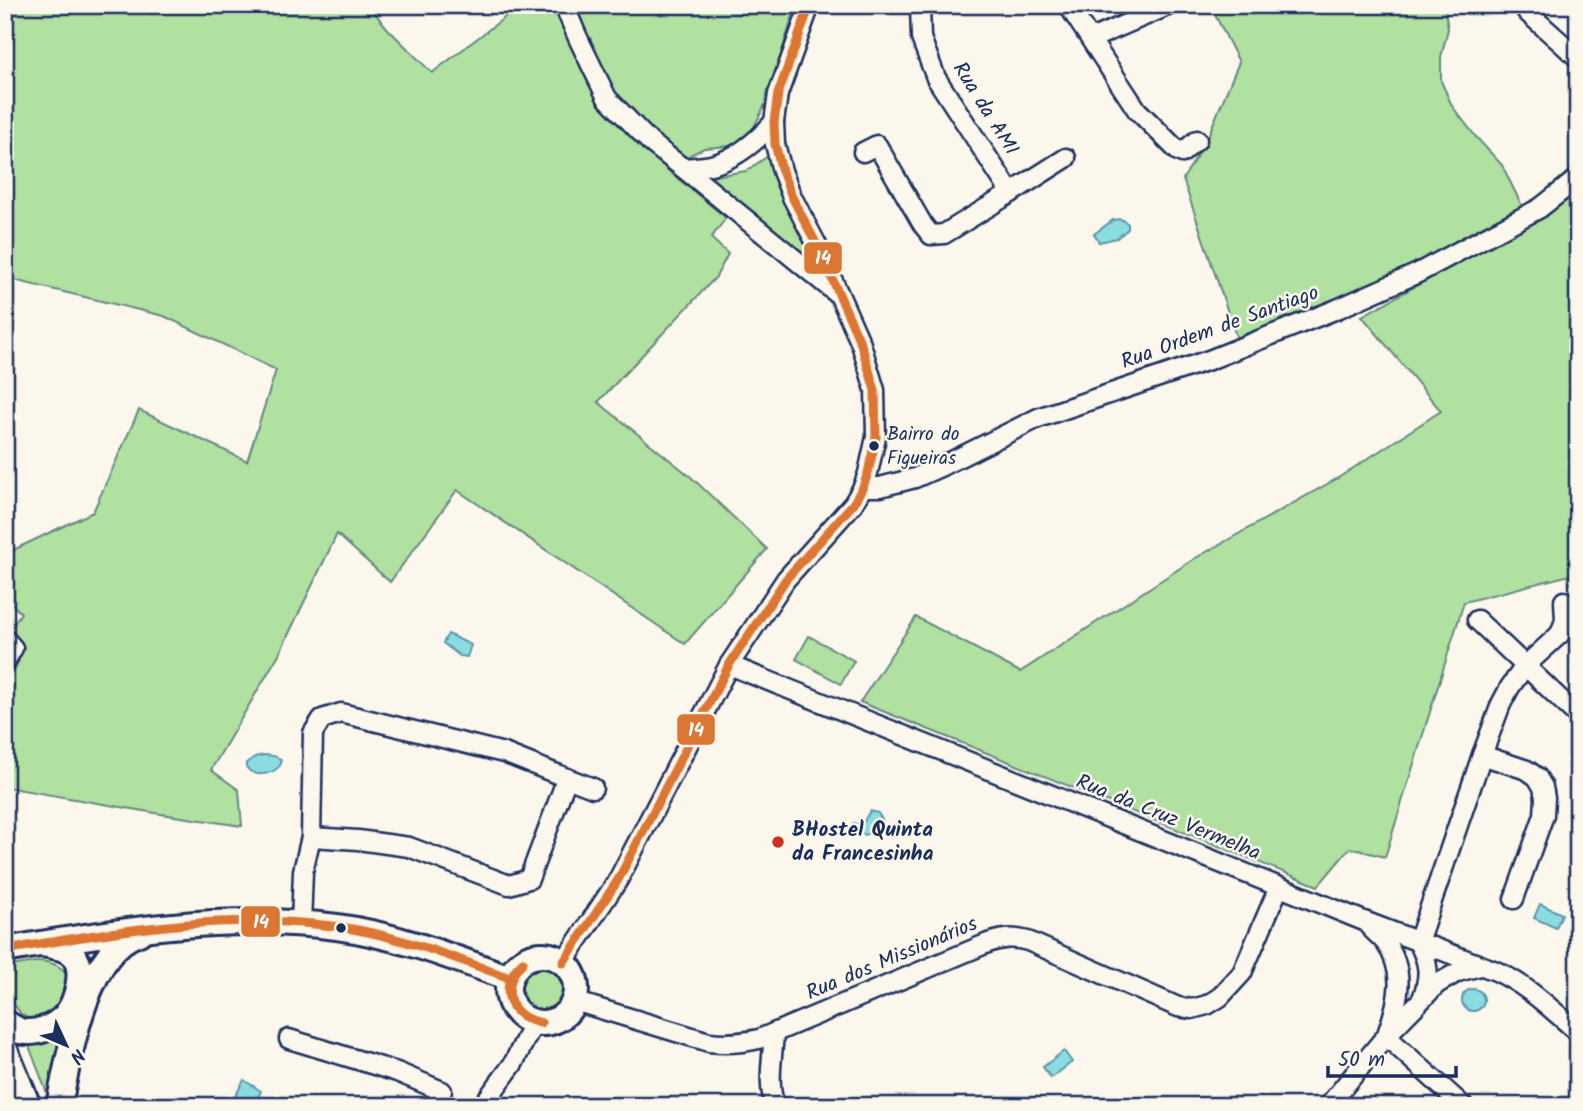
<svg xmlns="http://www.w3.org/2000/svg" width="1583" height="1111" font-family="Kalam,sans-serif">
	<rect width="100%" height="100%" fill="#fbf7ec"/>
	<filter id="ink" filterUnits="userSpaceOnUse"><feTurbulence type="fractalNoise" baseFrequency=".0143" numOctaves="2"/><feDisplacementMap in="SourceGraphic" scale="14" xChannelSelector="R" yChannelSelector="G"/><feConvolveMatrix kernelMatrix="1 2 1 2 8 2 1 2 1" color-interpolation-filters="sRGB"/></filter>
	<g filter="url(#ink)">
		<g fill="#b0e1a1" stroke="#668880" stroke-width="2">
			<polygon points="5,5 368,5 388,29 432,73 521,5 796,5 766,103 751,133 733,146 704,148 665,168 726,218 711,238 728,254 716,277 598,402 691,477 767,549 685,644 457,490 390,582 337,534 279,654 211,770 239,790 242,826 161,814 5,787 5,686 19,661 19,651 9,631 21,613 5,597 5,554 93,512 139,410 247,461 276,370 164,316 5,278"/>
			<polygon points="1210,5 1444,5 1448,29 1441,57 1441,81 1452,106 1476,137 1502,165 1522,206 1468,234 1400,273 1340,299 1237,339 1183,179 1206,141 1239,62"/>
			<polygon points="768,156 786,203 814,262 709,177 746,171"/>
			<polygon points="1578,190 1578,573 1464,602 1385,857 1350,848 1318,886 860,702 916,617 1020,672 1194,559 1338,478 1441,411 1362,316 1533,221"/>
			<polygon points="809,636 854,661 841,684 796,659"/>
			<path d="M 41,961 C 55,963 63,967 70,979 L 57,1015 L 31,1020 L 21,1014 L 11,1000 L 5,986 L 5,967 Z"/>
			<circle cx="541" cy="989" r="24"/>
			<polygon points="75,1027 52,1106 26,1038"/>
		</g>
		<g fill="#8adce0" stroke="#5e97ac" stroke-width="2">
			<polygon points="1119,219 1123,220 1128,224 1128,229 1117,238 1099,242 1094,234 1113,220"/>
			<polygon points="448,634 471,645 467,657 460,656 443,643"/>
			<path d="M 264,755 C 305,756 261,788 246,767 L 246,763 L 255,757 Z"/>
			<polygon points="870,811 878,813 883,821 879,829 865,835 850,828 851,825 854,823 861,826"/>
			<polygon points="1540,904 1562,914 1556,928 1534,918"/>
			<circle cx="1473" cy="1000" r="11"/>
			<polygon points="1064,1051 1072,1062 1051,1078 1043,1067"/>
			<polygon points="244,1080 261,1091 254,1106 230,1106"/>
		</g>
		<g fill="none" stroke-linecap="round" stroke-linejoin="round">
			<defs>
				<g id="street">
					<path d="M 564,5 L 578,38 L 607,98 L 650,142 L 683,168 C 692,167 702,167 711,165 C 736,159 757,141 774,122"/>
					<polyline points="920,5 921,38 936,78 1011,193 1066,158"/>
					<polyline points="1068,5 1137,110 1178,151 1182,153 1197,140"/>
					<polyline points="1527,12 1578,58"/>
					<polyline points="1091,39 1170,5"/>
					<polyline points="863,152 877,145 923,225 931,235 944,234 1011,193"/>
					<polyline points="683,168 835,292"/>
					<polyline points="863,487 880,487 915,478 942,466 1038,418 1209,360 1337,309 1418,273 1540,208 1578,178"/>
					<polyline points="1477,620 1578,716"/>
					<polyline points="5,639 13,648 5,662"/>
					<path d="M 729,665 L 1364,921 L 1496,971 C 1527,985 1552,1010 1578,1032"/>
					<polyline points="1482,755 1527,770 1537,777 1543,787 1545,798 1544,815 1514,899"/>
					<polyline points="567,778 593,788"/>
					<polyline points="301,925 303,871 311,837 313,733 322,719 341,713 504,753 567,778 529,879 509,885 409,847 358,840 311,837"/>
					<path d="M 1369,926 C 1374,932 1380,936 1385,942 C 1406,971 1399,1000 1388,1031"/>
					<polyline points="563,963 618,880 729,665 786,579 853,504 863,487 868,473 876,437 875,390 861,344 818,247 792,197 782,171 775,144 774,122 778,94 810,5"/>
					<path d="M 1422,999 C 1430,976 1430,964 1418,942 L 1482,755 L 1501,704 L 1510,687 L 1525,666 L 1560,634 L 1565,620 L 1564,601"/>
					<path d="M 574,1001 L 709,1042 C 726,1044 742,1043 759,1039 L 988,943 C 1003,938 1013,937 1028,941 L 1178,1007 L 1192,1009 L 1207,1005 L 1220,997 L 1242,973 L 1279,887"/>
					<path d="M 774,1033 C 773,1054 766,1088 776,1106"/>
					<polyline points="1386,1036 1463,1106"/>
					<polyline points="289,1039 397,1072 442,1091 435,1106"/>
					<polyline points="482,1106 513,1064 534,1022"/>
					<polyline points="1328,1106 1386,1036 1437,984 1458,972 1480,966"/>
				</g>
				<g id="secondary">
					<path d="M 5,950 C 114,931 227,913 337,927 C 397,935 454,958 510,978"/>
					<circle cx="542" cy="989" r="34"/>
					<path d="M 5,1023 C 10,1025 15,1029 20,1031 C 35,1035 55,1027 65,1016 C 77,1003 86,969 73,955 C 66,947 52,946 42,944"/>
					<polyline points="5,1050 28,1106"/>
					<polyline points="5,1096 9,1106"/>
					<path d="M 59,1106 C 68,1058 87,948 139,933"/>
				</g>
			</defs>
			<use href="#street" stroke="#1b2f5e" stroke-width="23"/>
			<use href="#secondary" stroke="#1b2f5e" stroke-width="30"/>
			<use href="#street" stroke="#fbf7ec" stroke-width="18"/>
			<use href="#secondary" stroke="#fbf7ec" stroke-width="24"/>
			<defs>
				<g id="bus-1">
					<path d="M 5,950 C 120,930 242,909 358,930 C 410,940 460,960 510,978"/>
					<path d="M 523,962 C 507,977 502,1004 524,1017 C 529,1020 536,1021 541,1023"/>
					<path d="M 523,962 C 496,985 508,1017 541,1023"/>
					<polyline points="563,963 618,880 729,665 786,579 853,504 863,487 868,473 876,437 875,390 861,344 818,247 792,197 782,171 775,144 774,122 778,94 810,5"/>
				</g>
			</defs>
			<use href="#bus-1" stroke="#fbf7ec" stroke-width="14"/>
			<use href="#bus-1" stroke="#dc7633" stroke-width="9"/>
		</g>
	</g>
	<g fill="#1b2f5e" stroke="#fbf7ec" stroke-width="2.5">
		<circle cx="874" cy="446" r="6"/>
		<circle cx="341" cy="928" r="6"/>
	</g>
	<circle fill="#c8321e" stroke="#fbf7ec" stroke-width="2.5" cx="778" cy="842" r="7"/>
	<g text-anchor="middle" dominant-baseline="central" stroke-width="5" stroke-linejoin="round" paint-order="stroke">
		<g font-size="19" fill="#1b2f5e" stroke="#fbf7ec" text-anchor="start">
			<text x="887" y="435">Bairro do<tspan x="887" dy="24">Figueiras</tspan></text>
		</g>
		<g font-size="21" fill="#1b2f5e" stroke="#fbf7ec">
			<text transform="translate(985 109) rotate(58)">Rua da AMI</text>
			<text transform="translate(1220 328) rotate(-20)">Rua Ordem de Santiago</text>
			<text transform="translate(1168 818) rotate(22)">Rua da Cruz Vermelha</text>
			<text transform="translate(892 959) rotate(-23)">Rua dos Missionários</text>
		</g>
		<g font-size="21" font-weight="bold" fill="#1b2f5e" stroke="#fbf7ec" text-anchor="start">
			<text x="792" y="830">BHostel Quinta<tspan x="792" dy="24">da Francesinha</tspan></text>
		</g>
	</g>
	<g stroke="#fbf7ec" stroke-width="2.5">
		<rect x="803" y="241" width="40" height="34" rx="7" fill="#dc7633"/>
		<rect x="676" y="713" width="40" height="33" rx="7" fill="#dc7633"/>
		<rect x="240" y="905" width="41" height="33" rx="7" fill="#dc7633"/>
	</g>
	<g font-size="19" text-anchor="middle" font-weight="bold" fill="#fff">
		<text x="823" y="264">14</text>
		<text x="696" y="736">14</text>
		<text x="261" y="928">14</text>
	</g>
	<rect width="1583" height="1111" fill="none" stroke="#fbf7ec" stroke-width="28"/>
	<rect x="14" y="14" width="1555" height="1083" fill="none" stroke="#1b2f5e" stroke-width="2.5" filter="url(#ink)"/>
	<g transform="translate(66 1045) rotate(134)" stroke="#fbf7ec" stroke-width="5" paint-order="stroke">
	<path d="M0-5L12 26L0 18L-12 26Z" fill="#1b2f5e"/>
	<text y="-10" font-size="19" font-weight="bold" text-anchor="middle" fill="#1b2f5e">N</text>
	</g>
	<path d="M1328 1066v10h128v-10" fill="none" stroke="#1b2f5e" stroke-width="3.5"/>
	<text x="1338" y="1066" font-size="21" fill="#1b2f5e" stroke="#fbf7ec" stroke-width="5" paint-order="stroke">50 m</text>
</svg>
